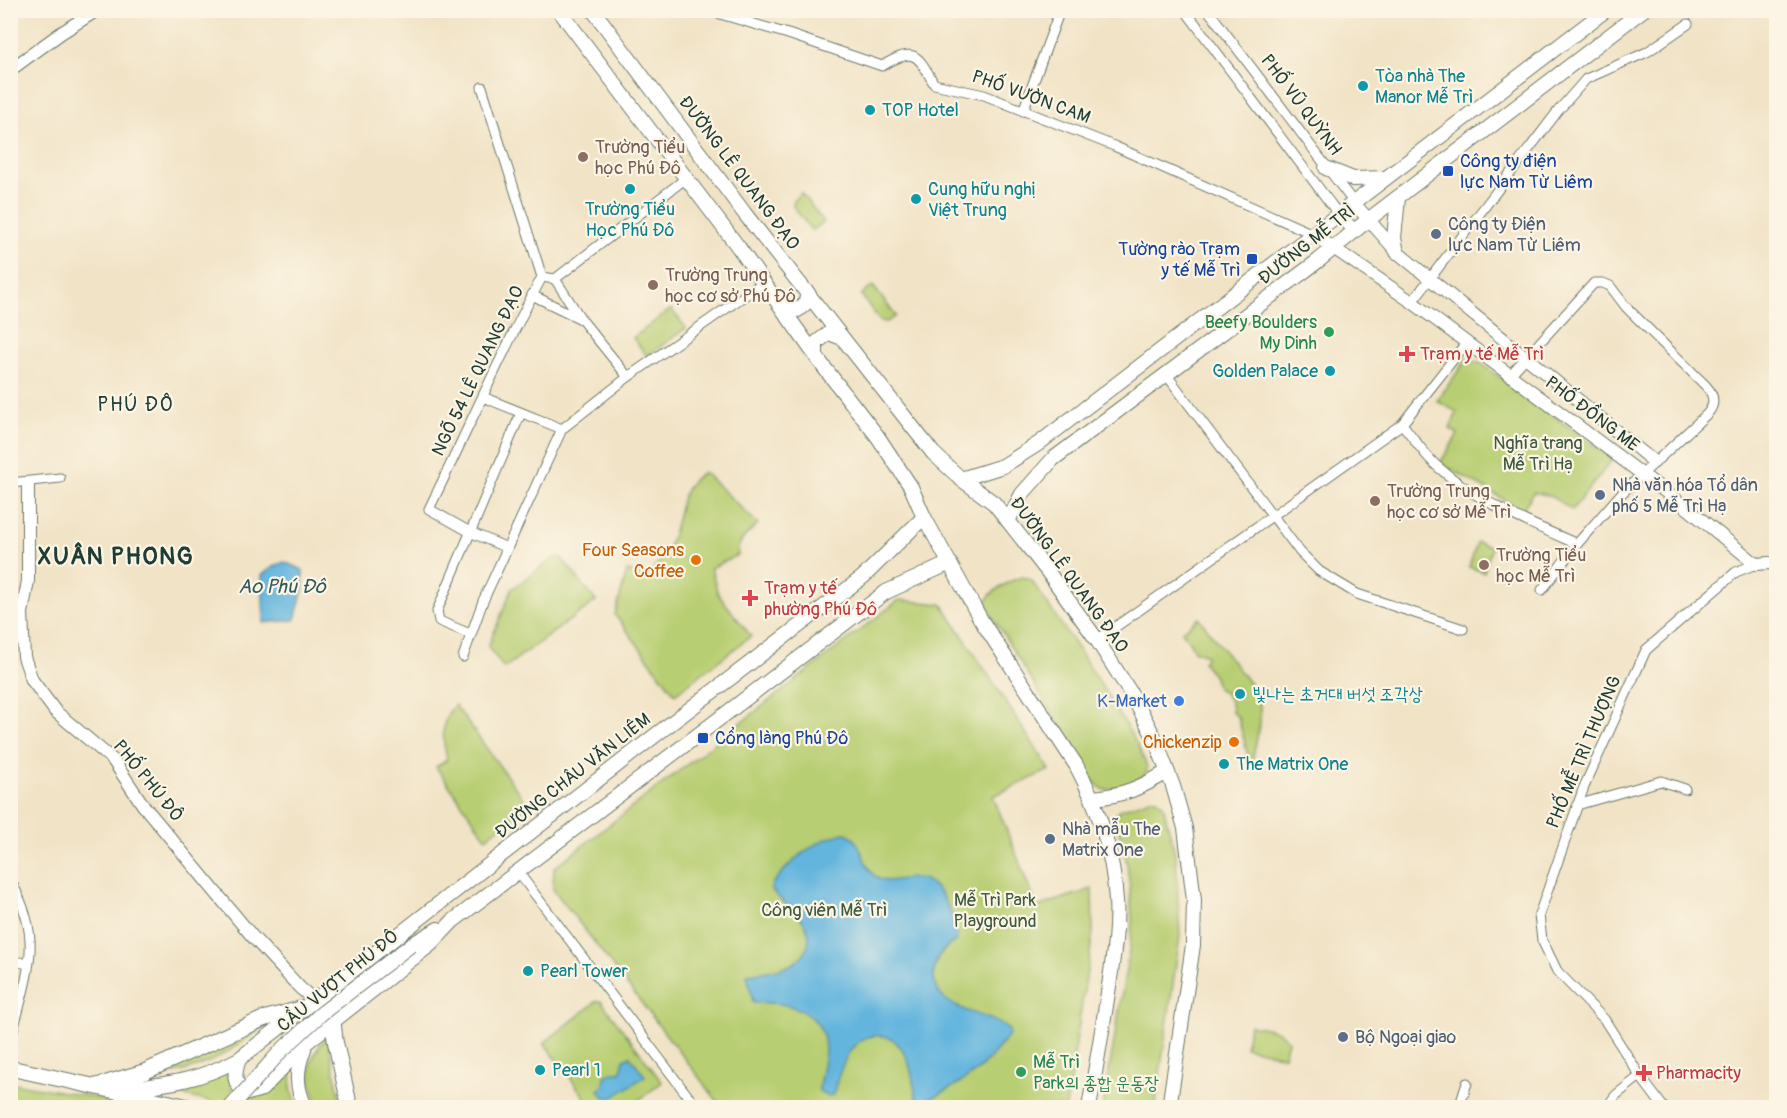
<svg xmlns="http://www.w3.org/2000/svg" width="1787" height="1118" font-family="Pangolin,'Poor Story',sans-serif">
	<rect width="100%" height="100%" fill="#fcf5e5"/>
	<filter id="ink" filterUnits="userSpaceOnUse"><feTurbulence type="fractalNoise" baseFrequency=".0167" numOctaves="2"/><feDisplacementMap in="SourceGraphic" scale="12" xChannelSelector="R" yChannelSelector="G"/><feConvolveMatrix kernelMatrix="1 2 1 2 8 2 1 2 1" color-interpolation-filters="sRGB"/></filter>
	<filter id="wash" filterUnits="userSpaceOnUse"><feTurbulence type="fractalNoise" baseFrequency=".008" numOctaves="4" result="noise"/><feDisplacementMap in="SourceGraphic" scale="24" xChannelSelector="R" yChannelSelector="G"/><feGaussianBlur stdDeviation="1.35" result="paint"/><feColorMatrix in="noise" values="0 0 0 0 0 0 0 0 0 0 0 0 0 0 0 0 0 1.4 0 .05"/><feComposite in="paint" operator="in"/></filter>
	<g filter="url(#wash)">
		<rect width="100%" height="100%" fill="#f1e3c6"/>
		<g fill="#b8ce72" stroke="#6c8653" stroke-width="1.5">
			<polygon points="801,193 824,222 812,231 793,206 794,200"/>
			<polygon points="873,286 896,316 887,322 880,321 861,295"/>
			<polygon points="671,309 686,328 647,356 633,338"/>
			<polygon points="1466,360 1480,363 1613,459 1572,510 1551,496 1534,492 1522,510 1440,463 1458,434 1450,429 1457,412 1437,401"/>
			<path d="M 704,472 L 758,524 C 749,533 736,541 738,555 L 711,568 L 718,594 L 751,636 L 675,694 L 615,615 L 627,571 L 648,576 C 658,565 667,552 672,537 C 681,513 678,486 704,472 Z"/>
			<polygon points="1477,542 1492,547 1484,572 1469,567"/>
			<polygon points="561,557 596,601 504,668 488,647 512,589 554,558"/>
			<path d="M 1023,577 L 1031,580 C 1048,605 1150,752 1147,770 C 1145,782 1114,789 1104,790 L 1095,783 L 994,619 C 991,614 986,607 987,601 C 988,592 1015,578 1023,577 Z"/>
			<polygon points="899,600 942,604 1050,770 993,796 1037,907 1092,889 1093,933 1066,1107 722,1107 553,889 554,868"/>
			<path d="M 1199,618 L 1260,697 L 1260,723 L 1251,767 L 1238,717 L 1232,712 C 1232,702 1227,693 1217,688 L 1214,677 L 1203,662 L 1207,655 L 1195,651 L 1182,631 Z"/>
			<path d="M 455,705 L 528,805 L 486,838 L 436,767 L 447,760 C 443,741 439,719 455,705 Z"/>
			<polygon points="1153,798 1157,799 1163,805 1176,858 1180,936 1155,1107 1103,1107 1130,946 1132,920 1130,889 1127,863 1115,816 1119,810"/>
			<polygon points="597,1001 601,1001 662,1082 630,1107 592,1107 544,1043"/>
			<path d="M 265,1025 C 228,1054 198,1074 150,1076 Z"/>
			<path d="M 1250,1025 C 1263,1028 1280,1028 1288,1041 L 1284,1056 L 1245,1047 Z"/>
			<path d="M 327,1037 L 342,1107 L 321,1108 C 305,1080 305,1060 327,1037 Z"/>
			<path d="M 292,1065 L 291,1090 L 297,1107 L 237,1107 L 165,1092 L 166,1089 C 189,1089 211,1080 231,1069 L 231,1085 L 236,1096 Z"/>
			<polygon points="11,1083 82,1095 141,1107 11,1107"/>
		</g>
		<g fill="#63b5de" stroke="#417989" stroke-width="1.5">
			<polygon points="284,562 303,570 303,589 295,620 264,623 262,575 273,567"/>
			<path d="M 845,833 C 862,837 861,862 873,874 C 887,888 900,876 917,878 C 941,880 956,919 957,940 C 944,948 935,956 934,972 C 931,1013 987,1010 1009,1030 L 1009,1034 C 991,1060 976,1075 947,1090 C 939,1095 931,1099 922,1101 L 916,1098 C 913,1082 911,1061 901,1048 C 896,1041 890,1036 882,1036 C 849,1032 840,1070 833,1095 L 829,1096 L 819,1091 C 819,1077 825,1063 825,1049 C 824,1009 786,1001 753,1003 L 747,974 C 760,972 773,971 785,967 C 804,961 816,941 804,923 C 796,909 780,902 771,889 L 772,884 C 791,861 814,839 845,833 Z"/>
			<polygon points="630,1056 645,1076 612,1098 604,1097 599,1090 604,1085 605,1077 611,1072 621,1072 624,1059"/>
		</g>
	</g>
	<g filter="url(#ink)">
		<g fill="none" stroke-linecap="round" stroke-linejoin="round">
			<defs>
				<g id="minor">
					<path d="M 707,10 L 788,34 L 882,66 C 914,47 917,53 934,84 L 984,95 L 1114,146 L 1313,234"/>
					<polyline points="1185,10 1339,215"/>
					<polyline points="1208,10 1354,203"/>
					<polyline points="482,87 542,277"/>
					<polyline points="1023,111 1060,10"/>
					<polyline points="542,277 555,279 685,179"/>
					<polyline points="555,279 581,319 628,377"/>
					<polyline points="532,295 581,319"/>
					<polyline points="1412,302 1558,111 1586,79 1647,52 1688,24"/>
					<polyline points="1166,374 1300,552 1319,571 1357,594 1463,629"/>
					<path d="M 1510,375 L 1594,283 L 1603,283 L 1610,286 L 1626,307 L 1706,386 C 1714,395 1716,404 1707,414 L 1620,495 L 1577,544 L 1542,590"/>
					<polyline points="483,397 562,429"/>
					<path d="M 1402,424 C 1414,438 1425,456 1438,467 C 1478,502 1529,523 1577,544"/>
					<polyline points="10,483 60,478"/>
					<path d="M 507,548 L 470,532 L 429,509 C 467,432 501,353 542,277"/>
					<polyline points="470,634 439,621 437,611 521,413"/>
					<polyline points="1097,640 1402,424 1467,342"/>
					<polyline points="463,657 483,601 562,429 628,377 764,282"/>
					<polyline points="1577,805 1661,781 1685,789"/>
					<polyline points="518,872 697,1108"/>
					<path d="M 10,879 C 20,898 29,918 30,941 C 32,969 17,1013 10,1042"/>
					<polyline points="10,960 28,964"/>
					<polyline points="1459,1108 1467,1083"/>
					<polyline points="1606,1108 1616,1095 1640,1076"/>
					<polyline points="1664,1108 1640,1076 1604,1019 1557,971 1542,940 1539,915 1584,787 1646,650 1736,572 1756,564"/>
				</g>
				<g id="tertiary">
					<polyline points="10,70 61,33 97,10"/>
					<polyline points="1354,203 1397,252 1654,462"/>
					<polyline points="1339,215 1355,231"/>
					<polyline points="1313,234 1412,302 1510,375 1691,511 1756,564 1769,563"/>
					<polyline points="28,483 28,581 22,613 24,657 32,680 55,711 113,760 143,805 252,936 300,988 314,1000"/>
				</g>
				<g id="secondary">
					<path d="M 559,10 L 739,248 L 823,366 L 878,437 L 911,487 L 924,517 L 981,620 L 1076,765 C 1098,806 1113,853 1116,900 C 1118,928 1113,958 1109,986 C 1103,1026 1096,1067 1089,1108"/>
					<polyline points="593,10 745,214 933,453 961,479 994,503 1048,572 1097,640 1135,700 1155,739 1173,786 1185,828 1194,900 1193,945 1169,1108"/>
					<polyline points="1326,168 1353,179 1386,178"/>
					<polyline points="1397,252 1394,238 1398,198"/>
					<polyline points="783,308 798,310 805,304 808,293"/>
					<polyline points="816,355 816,343 829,333 842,338"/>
					<polyline points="961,479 1003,466 1038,444 1606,10"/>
					<polyline points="1008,521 1022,494 1053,459 1318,261 1368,220 1643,10"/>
					<path d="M 1093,798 C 1125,795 1140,788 1167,772"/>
					<polyline points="411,945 438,929"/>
					<path d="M 304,1049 C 296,1070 295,1087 306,1108"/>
					<path d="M 239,1059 C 234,1074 232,1085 248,1093 L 262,1089 L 307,1042 L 431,944 L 453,921 L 886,592 L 950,563"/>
					<path d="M 119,1090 C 166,1084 196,1082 239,1059 L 657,734 L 863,577 L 924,517"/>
				</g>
				<g id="primary">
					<polyline points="333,1021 335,1040 350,1108"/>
					<polyline points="10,1068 193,1108"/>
					<polyline points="97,1086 144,1072 263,1019 304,1008"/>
				</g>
			</defs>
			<use href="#minor" stroke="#687767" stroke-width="11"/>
			<use href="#tertiary" stroke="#687767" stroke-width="14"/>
			<use href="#secondary" stroke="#687767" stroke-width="16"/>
			<use href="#primary" stroke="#687767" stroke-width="17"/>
			<use href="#minor" stroke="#fff" stroke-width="9"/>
			<use href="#tertiary" stroke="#fff" stroke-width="12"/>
			<use href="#secondary" stroke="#fff" stroke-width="14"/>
			<use href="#primary" stroke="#fff" stroke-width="15"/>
			<defs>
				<polyline id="secondary-bridge" points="230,1108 281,1051 322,1013 411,945"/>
			</defs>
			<use href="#secondary-bridge" stroke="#687767" stroke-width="16" stroke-linecap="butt"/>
			<use href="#secondary-bridge" stroke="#fff" stroke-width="14"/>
		</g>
	</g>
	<g fill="#0f9aa8" stroke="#fcf5e5" stroke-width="2">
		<circle cx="1363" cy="86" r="6"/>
		<circle cx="870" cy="110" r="6"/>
		<circle cx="630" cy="189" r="6"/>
		<circle cx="916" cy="199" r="6"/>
		<circle cx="1330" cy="371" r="6"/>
		<circle cx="1240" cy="694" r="6"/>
		<circle cx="1224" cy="764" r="6"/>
		<circle cx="528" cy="971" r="6"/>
		<circle cx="540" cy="1070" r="6"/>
	</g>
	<g fill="#8d6e63" stroke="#fcf5e5" stroke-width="2">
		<circle cx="583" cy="157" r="6"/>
		<circle cx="653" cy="285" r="6"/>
		<circle cx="1375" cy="501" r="6"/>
		<circle cx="1484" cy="565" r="6"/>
	</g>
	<g fill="#1a4fb4" stroke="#fcf5e5" stroke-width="2">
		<rect x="1442" y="165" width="12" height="12" rx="3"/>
		<rect x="1246" y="253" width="12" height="12" rx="3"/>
		<rect x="697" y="732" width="12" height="12" rx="3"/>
	</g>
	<g fill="#5c6f8a" stroke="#fcf5e5" stroke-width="2">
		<circle cx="1436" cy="234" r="6"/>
		<circle cx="1600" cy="495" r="6"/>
		<circle cx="1050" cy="839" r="6"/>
		<circle cx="1343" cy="1037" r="6"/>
	</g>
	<g fill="#2e9e5b" stroke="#fcf5e5" stroke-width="2">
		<circle cx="1329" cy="332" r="6"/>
		<circle cx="1021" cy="1072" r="6"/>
	</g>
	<g fill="#e0444e" stroke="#fcf5e5" stroke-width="2">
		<path d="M1404 345h6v6h6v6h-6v6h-6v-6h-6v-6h6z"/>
		<path d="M747 589h6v6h6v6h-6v6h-6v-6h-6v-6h6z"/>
		<path d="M1641 1064h6v6h6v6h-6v6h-6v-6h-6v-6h6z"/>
	</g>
	<g fill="#e8710a" stroke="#fcf5e5" stroke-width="2">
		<circle cx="696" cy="560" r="6"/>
		<circle cx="1234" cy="742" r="6"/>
	</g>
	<circle fill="#3f7fe0" stroke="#fcf5e5" stroke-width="2" cx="1179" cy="701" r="6"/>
	<g text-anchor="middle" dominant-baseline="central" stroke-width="4.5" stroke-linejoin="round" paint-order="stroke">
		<g font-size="18" fill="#0d838f" stroke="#fcf5e5" text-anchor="start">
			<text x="1375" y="76">Tòa nhà The<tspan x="1375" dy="21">Manor Mễ Trì</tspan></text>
			<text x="882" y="110">TOP Hotel</text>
			<text x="928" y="189">Cung hữu nghị<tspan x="928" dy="21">Việt Trung</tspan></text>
			<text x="630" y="209" text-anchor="middle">Trường Tiểu<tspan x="630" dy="21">Học Phú Đô</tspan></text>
			<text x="1318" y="371" text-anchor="end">Golden Palace</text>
			<text x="1252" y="694">빛나는 초거대 버섯 조각상</text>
			<text x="1236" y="764">The Matrix One</text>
			<text x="540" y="971">Pearl Tower</text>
			<text x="552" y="1070">Pearl 1</text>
		</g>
		<g font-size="18" fill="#1f3d34" stroke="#fcf5e5">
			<text transform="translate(1031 97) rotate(20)">PHỐ VƯỜN CAM</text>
			<text transform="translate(1301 105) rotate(53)">PHỐ VŨ QUỲNH</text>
			<text transform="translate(739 173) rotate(53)">ĐƯỜNG LÊ QUANG ĐẠO</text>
			<text transform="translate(1307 245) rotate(-38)">ĐƯỜNG MỄ TRÌ</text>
			<text transform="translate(478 371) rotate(-64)">NGÕ 54 LÊ QUANG ĐẠO</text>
			<text transform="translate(1592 414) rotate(37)">PHỐ ĐỒNG ME</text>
			<text transform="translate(1069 575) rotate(54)">ĐƯỜNG LÊ QUANG ĐẠO</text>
			<text transform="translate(1584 752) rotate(-67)">PHỐ MỄ TRÌ THƯỢNG</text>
			<text transform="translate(573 776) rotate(-38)">ĐƯỜNG CHÂU VĂN LIÊM</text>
			<text transform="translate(148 781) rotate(51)">PHỐ PHÚ ĐÔ</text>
			<text transform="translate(338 981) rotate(-39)">CẦU VƯỢT PHÚ ĐÔ</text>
		</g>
		<g font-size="18" fill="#785e54" stroke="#fcf5e5" text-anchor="start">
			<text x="595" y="147">Trường Tiểu<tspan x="595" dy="21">học Phú Đô</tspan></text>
			<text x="665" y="275">Trường Trung<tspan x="665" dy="21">học cơ sở Phú Đô</tspan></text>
			<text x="1387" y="491">Trường Trung<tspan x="1387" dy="21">học cơ sở Mễ Trì</tspan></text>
			<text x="1496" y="555">Trường Tiểu<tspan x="1496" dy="21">học Mễ Trì</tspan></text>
		</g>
		<g font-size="18" fill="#164399" stroke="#fcf5e5" text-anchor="start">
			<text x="1460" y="161">Công ty điện<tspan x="1460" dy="21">lực Nam Từ Liêm</tspan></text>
			<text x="1240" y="249" text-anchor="end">Tường rào Trạm<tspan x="1240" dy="21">y tế Mễ Trì</tspan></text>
			<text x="715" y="738">Cổng làng Phú Đô</text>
		</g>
		<g font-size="18" fill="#4e5e75" stroke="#fcf5e5" text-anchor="start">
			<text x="1448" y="224">Công ty Điện<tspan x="1448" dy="21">lực Nam Từ Liêm</tspan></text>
			<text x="1612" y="485">Nhà văn hóa Tổ dân<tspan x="1612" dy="21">phố 5 Mễ Trì Hạ</tspan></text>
			<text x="1062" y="829">Nhà mẫu The<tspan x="1062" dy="21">Matrix One</tspan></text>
			<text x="1355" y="1037">Bộ Ngoại giao</text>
		</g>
		<g font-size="18" fill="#27864d" stroke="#fcf5e5" text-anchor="end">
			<text x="1317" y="322">Beefy Boulders<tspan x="1317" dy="21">My Dinh</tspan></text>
			<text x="1033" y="1062" text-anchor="start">Mễ Trì<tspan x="1033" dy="21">Park의 종합 운동장</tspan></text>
		</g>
		<g font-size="18" fill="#be3a42" stroke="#fcf5e5" text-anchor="start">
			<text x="1420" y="354">Trạm y tế Mễ Trì</text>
			<text x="764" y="588">Trạm y tế<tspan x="764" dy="21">phường Phú Đô</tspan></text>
			<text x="1656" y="1073">Pharmacity</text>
		</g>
		<g font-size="18" fill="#3e5a40" stroke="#fcf5e5">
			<text x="1538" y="443">Nghĩa trang<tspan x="1538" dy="21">Mễ Trì Hạ</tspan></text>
			<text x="995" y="900">Mễ Trì Park<tspan x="995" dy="21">Playground</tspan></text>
			<text x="824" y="910">Công viên Mễ Trì</text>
		</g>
		<g font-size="18" fill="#c56008" stroke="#fcf5e5" text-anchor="end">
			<text x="684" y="550">Four Seasons<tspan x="684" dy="21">Coffee</tspan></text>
			<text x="1222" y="742">Chickenzip</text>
		</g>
		<g font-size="18" fill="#366cbe" stroke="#fcf5e5" text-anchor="end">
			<text x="1167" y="701">K-Market</text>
		</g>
		<g font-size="20" letter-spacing="1.5" fill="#1f3d34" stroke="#fcf5e5">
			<text x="136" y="404">PHÚ ĐÔ</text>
		</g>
		<g font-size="20" font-style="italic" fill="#305b5e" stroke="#fcf5e5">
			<text x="282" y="586">Ao Phú Đô</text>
		</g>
		<g font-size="24" font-weight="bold" letter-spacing="1.5" fill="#1f3d34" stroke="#fcf5e5">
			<text x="116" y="556">XUÂN PHONG</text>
		</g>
	</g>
	<rect width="1787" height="1118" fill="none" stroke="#fcf5e5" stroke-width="36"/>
</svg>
